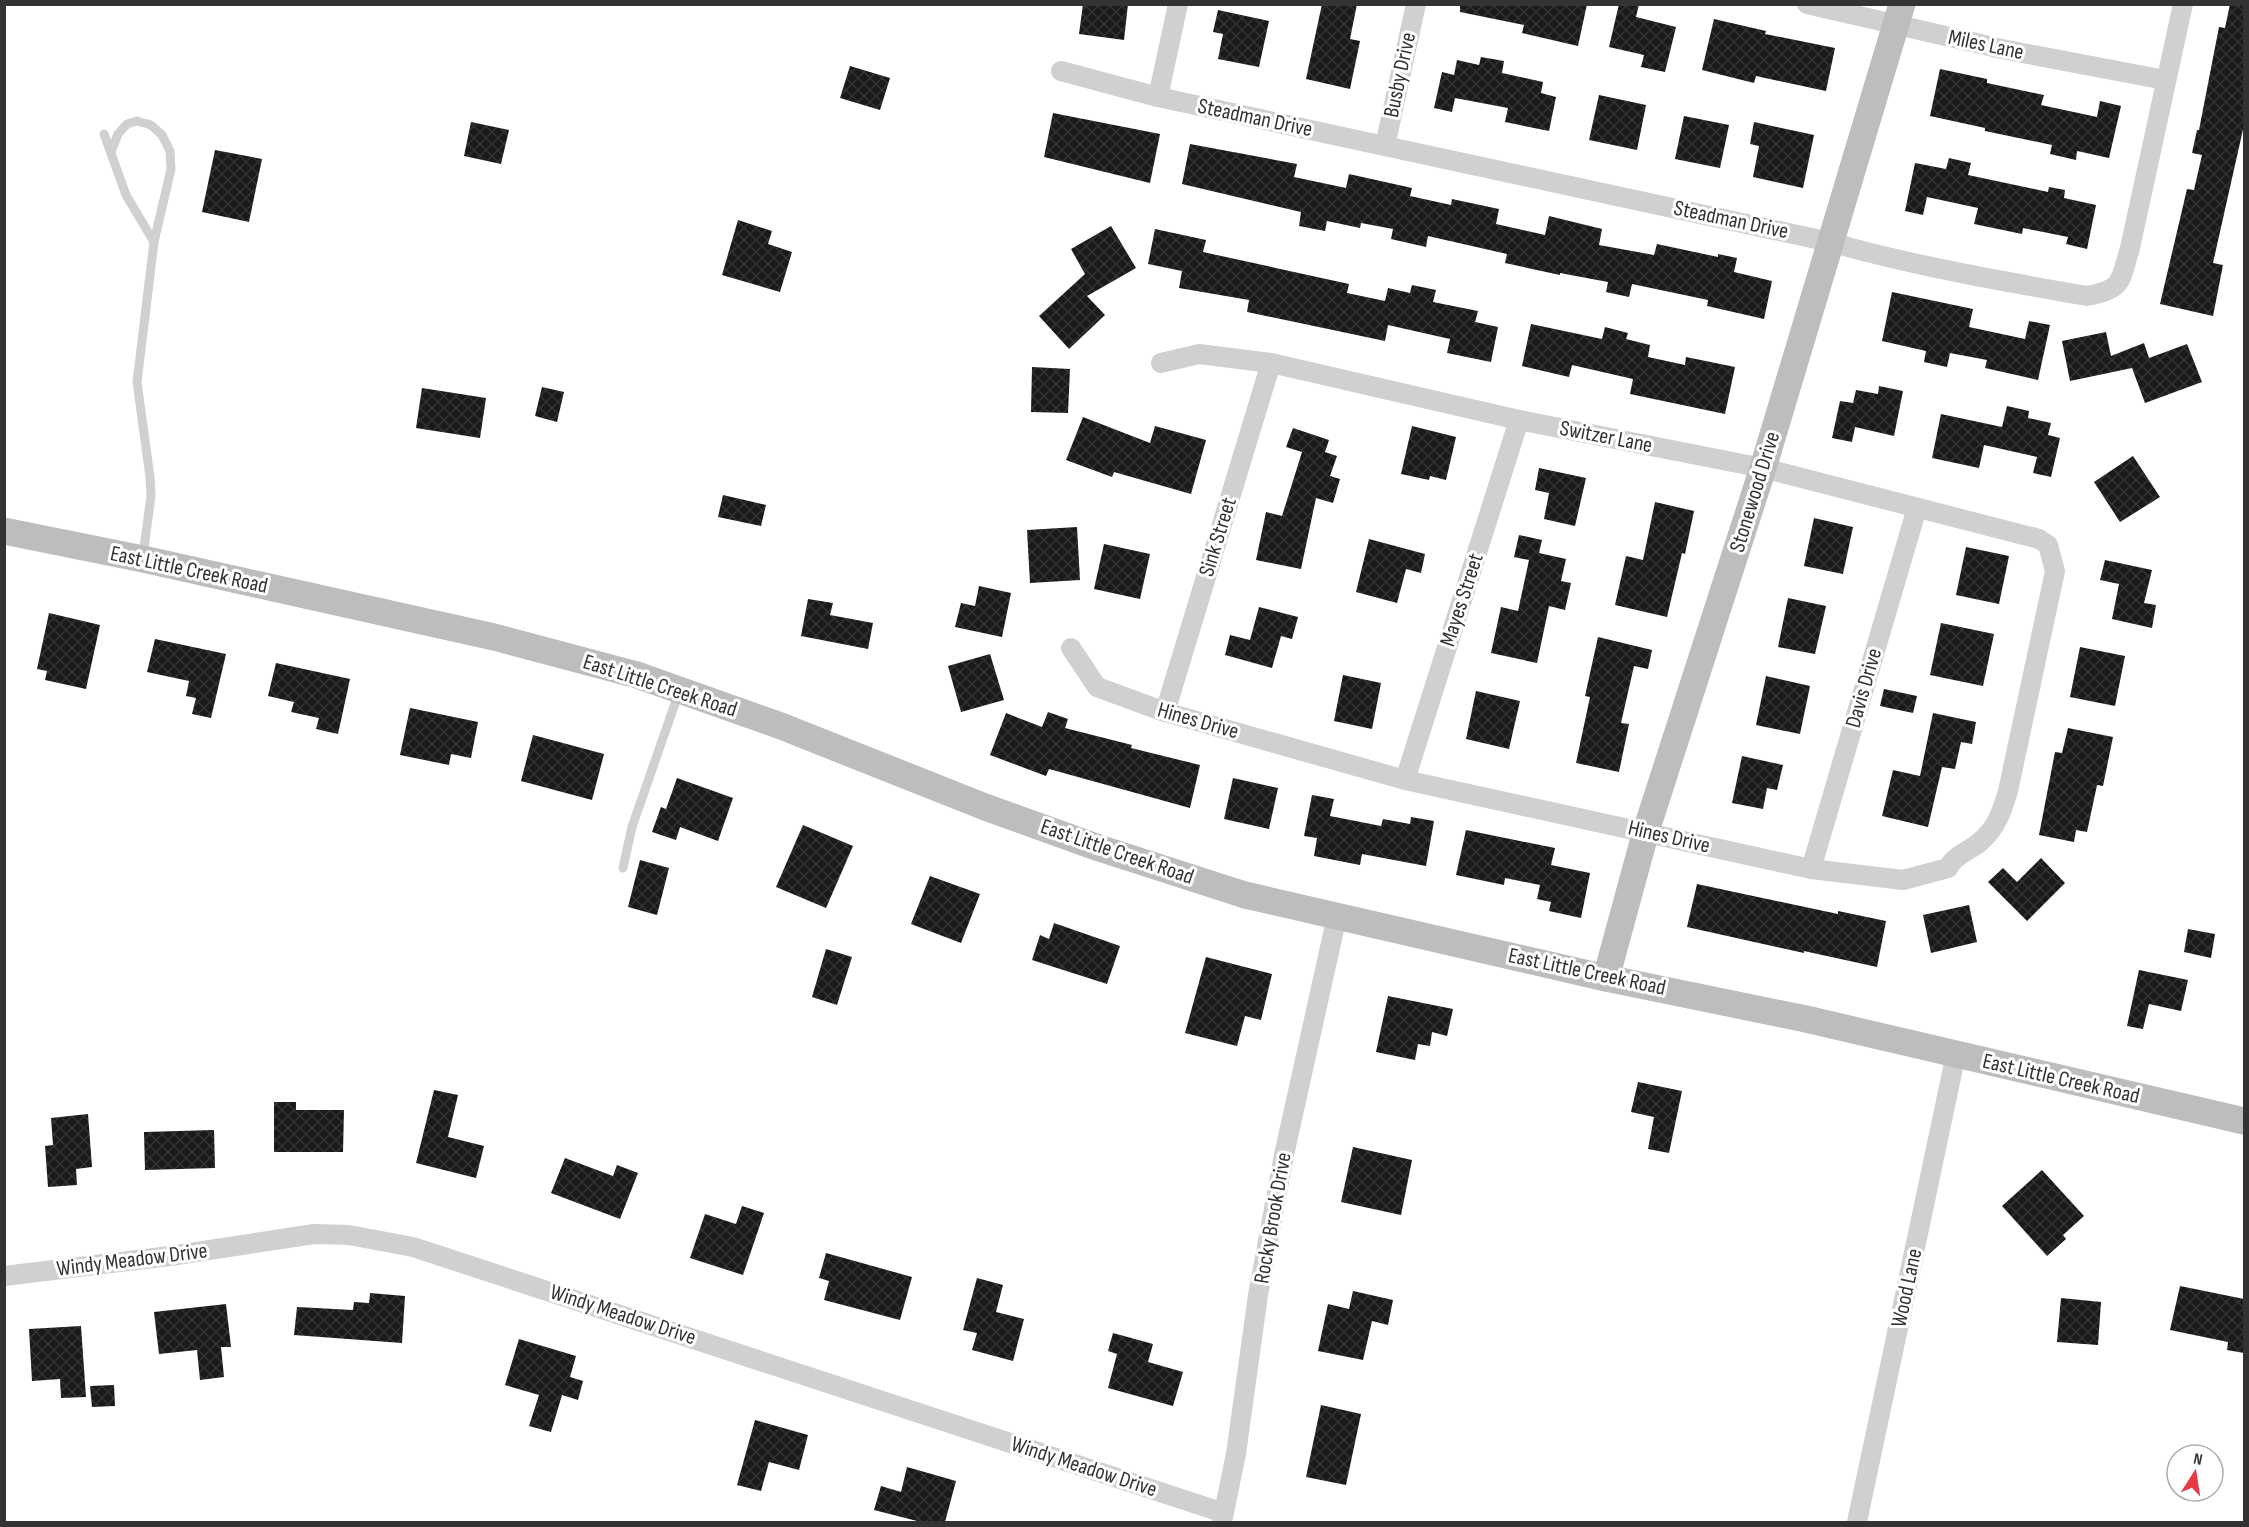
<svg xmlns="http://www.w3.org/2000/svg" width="2249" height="1527" font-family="'Sofia Sans Condensed',sans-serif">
	<defs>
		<pattern id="building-cross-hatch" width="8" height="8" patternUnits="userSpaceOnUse" patternTransform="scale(1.5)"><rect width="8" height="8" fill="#1a1a1a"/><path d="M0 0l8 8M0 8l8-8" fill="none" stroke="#333"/></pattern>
	</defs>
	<rect width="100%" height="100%" fill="#fff"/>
	<g fill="url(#building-cross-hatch)">
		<polygon points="1083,4 1128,4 1124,40 1079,34"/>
		<polygon points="1322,4 1357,4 1350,39 1360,41 1350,89 1306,79"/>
		<polygon points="1460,4 1587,4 1578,46 1522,33 1524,25 1460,12"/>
		<polygon points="1619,4 1639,4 1636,17 1676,27 1665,72 1641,67 1644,55 1609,47"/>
		<polygon points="2230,4 2244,4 2244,125 2213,263 2223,265 2213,316 2160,304 2187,189 2194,190 2202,155 2192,153 2197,130 2199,130 2219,27 2225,28"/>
		<polygon points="1218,10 1269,21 1259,67 1218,59 1223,34 1213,32"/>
		<polygon points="1714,19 1766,31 1765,34 1835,48 1826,91 1756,76 1754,83 1702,70"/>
		<polygon points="1481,57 1504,61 1502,73 1543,82 1541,93 1556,97 1549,131 1505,122 1508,108 1455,98 1452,112 1434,108 1442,72 1454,75 1457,60 1479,65"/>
		<polygon points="850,66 890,78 880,110 840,98"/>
		<polygon points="1940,69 1987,79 1987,83 2044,95 2041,105 2097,117 2100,101 2121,106 2109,158 2077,151 2076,160 2050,154 2052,145 1985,131 1985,128 1930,116"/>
		<polygon points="1599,95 1646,105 1637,150 1589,140"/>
		<polygon points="1053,113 1160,134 1150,183 1044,157"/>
		<polygon points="1684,116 1729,125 1720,168 1675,159"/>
		<polygon points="471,122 509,130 501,164 464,156"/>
		<polygon points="1754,122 1814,135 1803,188 1753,177 1759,146 1750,144"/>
		<polygon points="1190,144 1297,164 1294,177 1346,188 1349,174 1412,188 1410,196 1451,205 1452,199 1499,209 1496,224 1545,235 1549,216 1602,229 1599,245 1654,255 1657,244 1718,257 1718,254 1737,258 1734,272 1772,281 1764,319 1707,306 1708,300 1632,284 1629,297 1606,292 1608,282 1560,273 1560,275 1505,263 1507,254 1428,236 1426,247 1391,239 1393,229 1361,223 1360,228 1327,221 1325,231 1299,226 1301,212 1182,184"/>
		<polygon points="215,150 262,159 249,222 202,212"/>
		<polygon points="1949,158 1971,163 1968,175 2048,192 2049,187 2065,190 2064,198 2096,205 2087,249 2066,244 2068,237 2023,228 2022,234 1974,224 1978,208 1927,197 1923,215 1905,211 1915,163 1946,169"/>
		<polygon points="738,220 772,231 768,244 792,252 780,292 722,275"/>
		<polygon points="1111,226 1136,268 1087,296 1105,315 1069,349 1039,316 1085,274 1071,249"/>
		<polygon points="1155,229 1206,240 1203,252 1349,284 1347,293 1385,301 1388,288 1410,293 1412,285 1436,290 1433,302 1478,311 1475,322 1498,327 1491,362 1447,353 1450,339 1388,325 1385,341 1247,312 1249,300 1179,288 1182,271 1148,264"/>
		<polygon points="1892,292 1973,309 1969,327 2025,339 2029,321 2050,325 2038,380 1985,368 1987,360 1950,353 1947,367 1924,362 1926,351 1882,341"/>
		<polygon points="1531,324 1602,339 1605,327 1628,333 1626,339 1650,345 1648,357 1685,365 1686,357 1735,367 1725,414 1630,394 1633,379 1572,365 1569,377 1522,366"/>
		<polygon points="2106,332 2111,356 2144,343 2149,358 2187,344 2202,382 2145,403 2132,368 2070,381 2062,341"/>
		<polygon points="1032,367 1070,369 1068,413 1031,412"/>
		<polygon points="1879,386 1903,391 1894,436 1855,427 1852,442 1832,438 1840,401 1853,403 1856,390 1878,394"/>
		<polygon points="542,387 564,392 557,422 535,416"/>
		<polygon points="422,388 486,398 480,438 416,428"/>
		<polygon points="2007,406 2029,411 2028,418 2051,423 2048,435 2060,438 2051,477 2033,473 2037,457 1984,445 1979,468 1932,458 1941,414 2002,427"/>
		<polygon points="1083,417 1150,443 1155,426 1206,440 1191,494 1114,472 1112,477 1066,460"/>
		<polygon points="1412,426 1456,437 1446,480 1430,476 1429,480 1401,474"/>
		<polygon points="1293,428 1329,440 1325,452 1337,456 1330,476 1340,479 1333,503 1316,498 1301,569 1256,560 1266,512 1282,516 1302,452 1286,447"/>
		<polygon points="2133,456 2160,497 2120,522 2094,482"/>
		<polygon points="1539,468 1586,478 1575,526 1544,519 1549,493 1535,490"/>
		<polygon points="723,495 766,505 761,526 718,517"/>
		<polygon points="1655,502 1694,511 1685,554 1682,553 1667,617 1615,605 1626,556 1643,560"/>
		<polygon points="1814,518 1853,527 1843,574 1804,566"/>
		<polygon points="1077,527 1080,580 1030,583 1027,530"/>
		<polygon points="1519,535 1542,540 1539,553 1566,559 1561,581 1571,583 1565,610 1549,606 1537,663 1491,653 1501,607 1518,611 1529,560 1514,557"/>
		<polygon points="1369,539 1425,554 1421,573 1406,569 1397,603 1356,592"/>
		<polygon points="1104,544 1150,554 1140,599 1094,589"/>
		<polygon points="1966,547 2009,556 1999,604 1956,595"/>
		<polygon points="2105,560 2152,570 2144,603 2156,605 2152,628 2112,619 2119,584 2100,580"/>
		<polygon points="979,586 1011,593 1002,637 955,627 961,603 975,606"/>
		<polygon points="1788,598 1826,606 1815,654 1778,647"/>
		<polygon points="808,599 833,603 830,615 873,623 868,649 801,636"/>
		<polygon points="1259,607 1298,617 1292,639 1281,636 1272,668 1225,655 1230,635 1250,640"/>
		<polygon points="49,613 100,625 86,689 45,680 47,671 37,669"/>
		<polygon points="1941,623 1994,634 1983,686 1930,675"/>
		<polygon points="1598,637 1652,650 1648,669 1634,666 1621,723 1629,724 1619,772 1576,763 1590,697 1585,696"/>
		<polygon points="155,639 226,654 211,718 192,714 196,698 186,696 189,681 147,672"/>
		<polygon points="2080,647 2125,656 2115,706 2070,697"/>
		<polygon points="990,654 1004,700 961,712 948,666"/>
		<polygon points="276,663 350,679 338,734 316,729 319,718 291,712 294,702 268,696"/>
		<polygon points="1343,675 1381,683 1372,729 1334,721"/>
		<polygon points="1766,676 1810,686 1800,734 1756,725"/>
		<polygon points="1884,689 1917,696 1913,713 1880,706"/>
		<polygon points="1476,691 1520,701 1509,749 1466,739"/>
		<polygon points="410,708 478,722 471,758 451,754 449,765 400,755"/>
		<polygon points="1048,712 1068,719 1065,728 1132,745 1131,748 1200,765 1190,808 1049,769 1046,776 990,755 1006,713 1042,727"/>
		<polygon points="1933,713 1976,722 1972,744 1961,742 1955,769 1942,767 1928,827 1882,816 1893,770 1920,776"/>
		<polygon points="2068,728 2113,737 2103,786 2097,785 2087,832 2076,830 2074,842 2039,835 2055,752 2062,753"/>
		<polygon points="533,735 604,754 592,800 521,781"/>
		<polygon points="1742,756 1783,765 1777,790 1767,788 1763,809 1732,803"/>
		<polygon points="677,778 733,798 718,841 680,827 676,840 652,832 661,807 666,809"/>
		<polygon points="1233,778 1278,788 1269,829 1224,819"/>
		<polygon points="1312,795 1334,799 1330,816 1381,826 1383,819 1410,824 1411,817 1434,821 1426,866 1362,854 1360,865 1314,856 1317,838 1304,836"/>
		<polygon points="803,825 853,846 826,908 776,887"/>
		<polygon points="1466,830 1555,848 1551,865 1590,873 1581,918 1549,911 1551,902 1537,899 1540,885 1505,878 1504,885 1456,875"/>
		<polygon points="2041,858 2065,883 2027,921 1988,882 2003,868 2017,882"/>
		<polygon points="640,860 669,868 657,915 628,907"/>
		<polygon points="930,876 980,894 961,943 911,924"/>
		<polygon points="1697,884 1838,914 1838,911 1886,921 1877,967 1804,951 1804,953 1687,927"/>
		<polygon points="1969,905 1977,942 1931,953 1923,915"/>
		<polygon points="1054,923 1120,946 1107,984 1032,960 1040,935 1049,939"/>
		<polygon points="2188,929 2215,934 2211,958 2184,952"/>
		<polygon points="826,949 852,957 837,1005 812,997"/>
		<polygon points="1206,957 1272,974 1261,1020 1245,1016 1237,1046 1185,1033"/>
		<polygon points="2139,970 2188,980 2181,1011 2149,1004 2143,1029 2127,1026"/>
		<polygon points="1388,996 1453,1009 1447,1036 1432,1032 1430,1046 1418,1044 1415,1060 1376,1052"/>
		<polygon points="1638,1082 1682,1091 1669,1153 1648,1149 1654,1117 1631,1112"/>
		<polygon points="434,1090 458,1095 448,1137 484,1146 476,1178 416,1163"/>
		<polygon points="274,1102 296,1102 296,1110 344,1110 343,1152 274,1152"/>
		<polygon points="88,1114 92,1167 76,1169 77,1185 48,1187 45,1146 53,1145 51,1118"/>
		<polygon points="214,1130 215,1168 145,1170 144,1132"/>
		<polygon points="1353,1147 1412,1160 1401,1215 1341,1202"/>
		<polygon points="565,1158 613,1176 617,1165 638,1173 620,1219 551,1193"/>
		<polygon points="2042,1170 2084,1216 2063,1235 2066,1239 2047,1256 2002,1206"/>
		<polygon points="742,1206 764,1213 743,1275 690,1258 705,1214 736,1224"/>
		<polygon points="826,1253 912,1277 900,1320 824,1300 829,1281 819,1278"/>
		<polygon points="977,1278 1003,1285 996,1312 1024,1319 1013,1361 972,1350 977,1333 963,1330"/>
		<polygon points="2180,1286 2244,1299 2244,1353 2227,1350 2228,1342 2170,1330"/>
		<polygon points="1353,1291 1393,1300 1388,1325 1372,1321 1363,1360 1318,1351 1328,1304 1349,1309"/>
		<polygon points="370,1293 405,1296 402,1343 294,1335 297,1307 353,1310 354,1302 369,1303"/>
		<polygon points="2061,1298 2101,1302 2098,1345 2057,1342"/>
		<polygon points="226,1304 231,1347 221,1347 224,1377 200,1380 197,1350 159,1354 154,1312"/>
		<polygon points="81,1326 86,1397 61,1398 60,1379 32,1381 29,1329"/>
		<polygon points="1113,1333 1153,1344 1148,1362 1183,1372 1173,1406 1108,1388 1117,1354 1108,1351"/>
		<polygon points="519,1339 576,1356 570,1377 583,1381 578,1400 562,1395 551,1432 529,1426 539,1395 505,1385"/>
		<polygon points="114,1385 115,1406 92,1407 90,1386"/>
		<polygon points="1321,1405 1361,1414 1346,1485 1306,1477"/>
		<polygon points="755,1420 808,1435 799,1470 769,1462 761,1491 737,1485"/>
		<polygon points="907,1467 956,1481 945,1522 921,1522 874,1510 881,1486 901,1492"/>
	</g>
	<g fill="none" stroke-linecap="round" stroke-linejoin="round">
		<g stroke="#d0d0d0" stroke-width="9">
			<polyline points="104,134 126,195 154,242"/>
			<polyline points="111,152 118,134 127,124 137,121 151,125 162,135 170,151 171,169 154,242 137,382 150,477 151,496 143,555"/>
			<polyline points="623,868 632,827 679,692"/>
		</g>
		<g stroke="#d0d0d0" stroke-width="20">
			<polyline points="1807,4 2002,49 2165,80"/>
			<path d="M 1061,71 L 1158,97 L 1830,242 C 1914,266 2001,281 2087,296 C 2124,289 2120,281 2130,248 L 2183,4"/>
			<polyline points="1158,97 1178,4"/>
			<polyline points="1385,146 1416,4"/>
			<path d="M 1071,648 L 1097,687 L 1165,712 L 1405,780 L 1811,869 L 1903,880 L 1948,868 C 1954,855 1970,851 1981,841 C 1997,827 2002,811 2008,791 L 2055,571 L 2048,545 L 2039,539 L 1763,468 L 1519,420 L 1271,363 L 1199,354 L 1161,363"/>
			<polyline points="1165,712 1271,363"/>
			<polyline points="1405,780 1519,420"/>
			<polyline points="1811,869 1917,508"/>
			<polyline points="4,1276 170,1256 314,1234 349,1235 413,1247 1224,1513"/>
			<polyline points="1222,1522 1236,1454 1258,1295 1284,1155 1337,916"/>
			<polyline points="1857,1522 1956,1054"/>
		</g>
		<g stroke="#bdbdbd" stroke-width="27">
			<polyline points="4,531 143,559 494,637 637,675 781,726 985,807 1099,848 1245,895 1606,978 1806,1019 2244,1121"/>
			<polyline points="1606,978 1646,831 1763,468 1902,4"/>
		</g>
	</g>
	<g text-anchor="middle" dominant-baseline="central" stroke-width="6" stroke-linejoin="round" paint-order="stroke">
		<g font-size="22" fill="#333" stroke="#fff">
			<text transform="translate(1986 45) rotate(12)">Miles Lane</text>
			<text transform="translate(1400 75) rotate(-78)">Busby Drive</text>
			<text transform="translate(1255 118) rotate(12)">Steadman Drive</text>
			<text transform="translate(1731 220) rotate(12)">Steadman Drive</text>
			<text transform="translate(1606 437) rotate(11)">Switzer Lane</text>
			<text transform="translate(1755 492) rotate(-73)">Stonewood Drive</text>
			<text transform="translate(1218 537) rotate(-73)">Sink Street</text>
			<text transform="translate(189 570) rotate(12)">East Little Creek Road</text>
			<text transform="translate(1462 600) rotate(-72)">Mayes Street</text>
			<text transform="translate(660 686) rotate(18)">East Little Creek Road</text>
			<text transform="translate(1864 688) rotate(-74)">Davis Drive</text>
			<text transform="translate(1198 721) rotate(16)">Hines Drive</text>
			<text transform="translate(1669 837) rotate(13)">Hines Drive</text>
			<text transform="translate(1117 852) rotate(19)">East Little Creek Road</text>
			<text transform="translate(1587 972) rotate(12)">East Little Creek Road</text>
			<text transform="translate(2061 1079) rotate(13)">East Little Creek Road</text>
			<text transform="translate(1273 1218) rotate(-80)">Rocky Brook Drive</text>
			<text transform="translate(132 1260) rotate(-7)">Windy Meadow Drive</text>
			<text transform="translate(1907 1288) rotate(-78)">Wood Lane</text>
			<text transform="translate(623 1315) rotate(18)">Windy Meadow Drive</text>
			<text transform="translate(1084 1467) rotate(18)">Windy Meadow Drive</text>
		</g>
	</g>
	<rect width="2249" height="1527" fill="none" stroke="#333333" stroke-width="12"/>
	<g transform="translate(2195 1473) rotate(12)"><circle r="28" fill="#ffffff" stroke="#adadad" stroke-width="1.5"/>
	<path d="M0-4.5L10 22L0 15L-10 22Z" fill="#e63946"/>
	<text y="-9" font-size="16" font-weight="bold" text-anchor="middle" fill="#333333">N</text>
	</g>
</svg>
